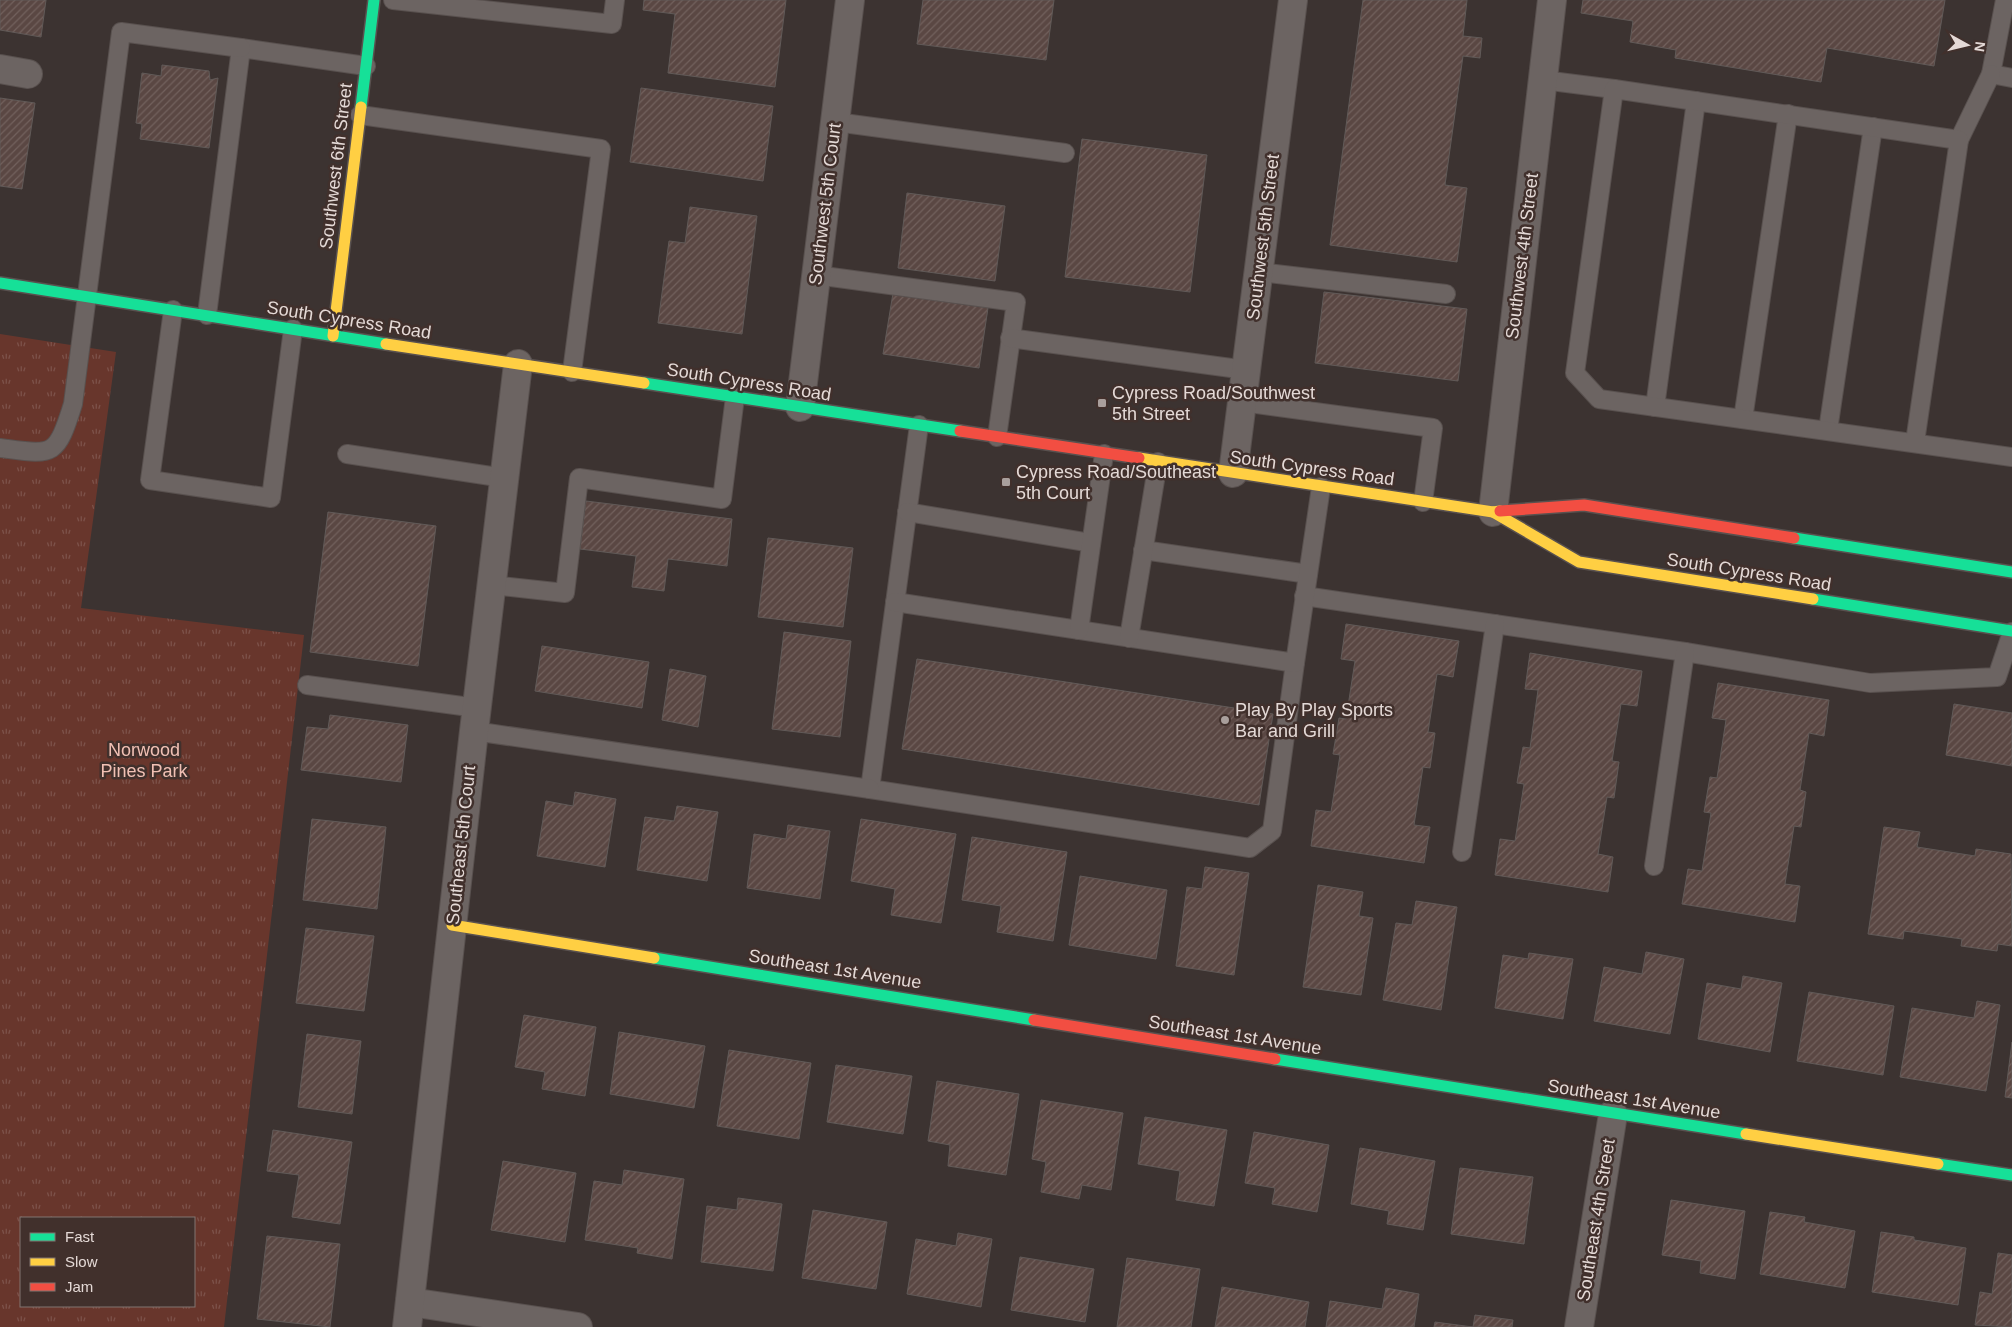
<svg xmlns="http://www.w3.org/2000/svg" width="2012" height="1327" font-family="Helvetica,sans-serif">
	<defs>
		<pattern id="park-tufts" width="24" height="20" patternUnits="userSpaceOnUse" patternTransform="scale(1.25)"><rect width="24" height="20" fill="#68362c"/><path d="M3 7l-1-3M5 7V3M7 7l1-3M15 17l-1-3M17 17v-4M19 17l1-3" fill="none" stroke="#7d524a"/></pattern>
		<pattern id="building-hatch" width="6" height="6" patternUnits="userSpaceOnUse" patternTransform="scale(1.25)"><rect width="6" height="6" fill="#5a4743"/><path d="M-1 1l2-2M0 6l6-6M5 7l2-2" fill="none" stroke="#72615d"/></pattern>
	</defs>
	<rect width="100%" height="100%" fill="#3c3331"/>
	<path fill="url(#park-tufts)" fill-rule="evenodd" d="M 0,334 L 116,352 L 81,608 L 304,635 L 224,1327 L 0,1327 ZM 21,1218 L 194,1218 L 194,1306 L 21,1306 Z"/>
	<g fill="url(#building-hatch)" stroke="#615a58">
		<polygon points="0,0 46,0 41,37 0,30"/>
		<polygon points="644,0 786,0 775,87 668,73 675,14 643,10"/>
		<polygon points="923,0 1054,0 1046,60 917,44"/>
		<polygon points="1363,0 1467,0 1463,36 1482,38 1480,58 1463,56 1445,185 1467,188 1457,262 1330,245"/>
		<polygon points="1583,0 1945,0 1934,66 1827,48 1821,82 1675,58 1676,50 1630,42 1633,21 1581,13"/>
		<polygon points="162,65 209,71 210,80 218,78 209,148 140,139 142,124 136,123 142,73 161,76"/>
		<polygon points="641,88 773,106 763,181 630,162"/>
		<polygon points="0,98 35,103 22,189 0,186"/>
		<polygon points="1082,139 1207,155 1190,292 1065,277"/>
		<polygon points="907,193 1005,206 995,281 898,268"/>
		<polygon points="690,207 757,216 742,334 658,323 669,241 685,243"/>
		<polygon points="1324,292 1467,309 1458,381 1315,363"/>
		<polygon points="893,293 988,308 979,368 883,354"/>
		<polygon points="586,501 732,519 727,566 668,559 664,591 632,587 636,556 580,549"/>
		<polygon points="328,512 436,526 418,666 310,652"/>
		<polygon points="768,538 853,548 843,627 758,617"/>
		<polygon points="1346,624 1459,641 1453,677 1437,674 1428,732 1435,733 1430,768 1423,767 1414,825 1430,827 1424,863 1311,846 1316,810 1331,812 1340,755 1333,754 1339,718 1346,719 1355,661 1341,659"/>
		<polygon points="784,632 851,641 840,737 772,729"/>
		<polygon points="542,646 649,662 642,708 535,691"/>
		<polygon points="1530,653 1642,671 1637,706 1621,704 1612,761 1619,762 1614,798 1607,797 1598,854 1613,857 1608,892 1495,875 1500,839 1515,841 1524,784 1517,783 1523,747 1530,748 1538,690 1525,689"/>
		<polygon points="917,659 1273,714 1259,805 902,749"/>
		<polygon points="670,669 706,676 698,727 662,720"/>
		<polygon points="1718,683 1829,700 1824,736 1809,733 1800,790 1806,792 1801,827 1794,826 1785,884 1800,886 1795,922 1682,904 1688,869 1702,871 1711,813 1704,812 1710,777 1717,778 1726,720 1712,718"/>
		<polygon points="1954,704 2012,713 2012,766 1946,755"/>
		<polygon points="330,715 408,725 401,782 301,770 307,727 328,729"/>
		<polygon points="575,792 616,799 605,867 537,856 546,801 573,806"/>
		<polygon points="677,806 718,812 707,881 637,870 645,817 674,821"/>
		<polygon points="312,819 386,827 377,909 303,900"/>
		<polygon points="861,819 956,834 941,923 891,915 895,889 851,881"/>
		<polygon points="788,825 830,831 820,899 747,888 754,834 786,839"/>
		<polygon points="1884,827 1920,832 1917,847 1975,856 1976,849 2011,854 2012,946 1998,944 1997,951 1961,946 1962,939 1904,931 1903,939 1868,934"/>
		<polygon points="972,837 1067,852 1053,941 997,932 1001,906 962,900"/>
		<polygon points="1205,867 1249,873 1234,975 1176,966 1187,887 1202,889"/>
		<polygon points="1080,876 1167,890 1156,959 1069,945"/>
		<polygon points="1318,885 1363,892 1359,916 1373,918 1361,995 1303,987"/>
		<polygon points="1416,901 1457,907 1441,1010 1383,1000 1396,923 1412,925"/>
		<polygon points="306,928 374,936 364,1011 296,1003"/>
		<polygon points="1646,952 1684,959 1670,1034 1594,1021 1604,967 1642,974"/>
		<polygon points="1529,953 1573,959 1563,1019 1495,1008 1503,955 1528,959"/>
		<polygon points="1743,976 1782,983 1770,1052 1698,1039 1707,983 1741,989"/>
		<polygon points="1809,992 1894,1006 1883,1075 1797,1061"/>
		<polygon points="1977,1001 2000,1005 1986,1091 1900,1077 1912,1008 1974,1018"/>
		<polygon points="524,1015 596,1027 585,1096 542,1089 545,1072 515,1067"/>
		<polygon points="619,1032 705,1046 694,1108 610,1094"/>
		<polygon points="307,1034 361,1041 352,1114 298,1107"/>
		<polygon points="2012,1042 2012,1098 2005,1097"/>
		<polygon points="729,1050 811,1063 799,1139 717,1126"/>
		<polygon points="836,1065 912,1076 903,1134 827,1122"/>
		<polygon points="937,1081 1019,1094 1006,1175 948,1166 950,1145 928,1141"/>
		<polygon points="1041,1100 1123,1113 1111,1190 1082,1185 1079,1199 1041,1192 1046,1162 1032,1159"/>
		<polygon points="1145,1117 1227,1130 1214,1206 1176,1200 1180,1171 1138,1164"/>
		<polygon points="273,1130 352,1142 340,1224 292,1217 299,1175 267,1171"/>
		<polygon points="1254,1132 1329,1145 1317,1212 1272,1204 1275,1188 1245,1183"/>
		<polygon points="1360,1148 1435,1161 1423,1230 1387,1224 1389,1211 1351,1204"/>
		<polygon points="503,1161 576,1173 565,1242 491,1230"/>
		<polygon points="1460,1168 1533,1177 1524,1244 1451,1234"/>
		<polygon points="624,1170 684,1179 672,1259 637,1253 638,1248 585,1240 594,1181 622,1185"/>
		<polygon points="738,1198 782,1204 773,1271 701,1262 707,1206 737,1210"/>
		<polygon points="1671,1200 1745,1211 1735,1279 1700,1273 1701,1261 1662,1255"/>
		<polygon points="813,1210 887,1222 876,1289 802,1278"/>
		<polygon points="1770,1212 1805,1217 1804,1222 1855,1231 1845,1288 1760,1274"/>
		<polygon points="1881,1232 1914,1237 1914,1240 1966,1248 1958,1305 1872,1292"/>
		<polygon points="958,1233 992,1239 981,1307 907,1294 916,1239 956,1246"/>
		<polygon points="267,1236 340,1244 330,1327 257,1319"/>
		<polygon points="1998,1253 2012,1255 2012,1327 1975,1325 1980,1292 1992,1294"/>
		<polygon points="1020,1257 1094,1269 1085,1322 1011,1310"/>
		<polygon points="1127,1258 1200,1269 1191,1327 1117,1327"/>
		<polygon points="1222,1287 1309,1302 1305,1327 1215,1327"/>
		<polygon points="1386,1288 1419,1294 1414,1327 1326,1327 1330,1301 1382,1309"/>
		<polygon points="1475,1315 1513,1320 1512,1327 1434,1327 1435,1322 1473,1327"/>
	</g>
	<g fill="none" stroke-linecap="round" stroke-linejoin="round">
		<defs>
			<g id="lane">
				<polyline points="393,0 612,24 615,0"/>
				<polyline points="2005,0 1991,74 2012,78"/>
				<polyline points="1543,80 1614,89"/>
				<polyline points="360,115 601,149 572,372"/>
				<polyline points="836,122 1065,153"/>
				<polyline points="1959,140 1991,74"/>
				<polyline points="1259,272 1446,294"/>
				<polyline points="816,275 1016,302 997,437"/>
				<polyline points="173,310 150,480 271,498 293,329"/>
				<polyline points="207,315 241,48 366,66"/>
				<polyline points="1010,338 1246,370"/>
				<polyline points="1242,402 1433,428 1423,502"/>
				<polyline points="1655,407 1696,101"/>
				<polyline points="1743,419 1788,114"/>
				<polyline points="919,425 870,789 1250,848 1272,831 1295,663"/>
				<polyline points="1828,430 1873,127"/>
				<polyline points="1915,442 1959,140 1614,89 1575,373 1599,399 2012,457"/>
				<path d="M 0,448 C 54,455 56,458 73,404 L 121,32 L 241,48"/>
				<polyline points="347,454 504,478"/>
				<polyline points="907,512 1091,543"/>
				<polyline points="1143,550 1308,574"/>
				<polyline points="492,585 565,593 579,478 722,499 735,397"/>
				<polyline points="1304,596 1685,652 1870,683 1997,677 2012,632"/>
				<polyline points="895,602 1295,663 1321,487"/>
				<polyline points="1079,630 1104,454"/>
				<polyline points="1129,638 1158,462"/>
				<polyline points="307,685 477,708"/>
				<polyline points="474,731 870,789"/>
				<polyline points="1462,852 1495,624"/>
				<polyline points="1654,866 1685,652"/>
			</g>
			<g id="street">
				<polyline points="0,69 28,74"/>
				<polyline points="800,407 850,0"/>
				<polyline points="1233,473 1293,0"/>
				<polyline points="1493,512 1552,0"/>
				<polyline points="410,1302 578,1327"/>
				<polyline points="407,1327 474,731 518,364"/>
				<polyline points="1579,1327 1613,1114"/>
			</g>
			<g id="fast">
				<polyline points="361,107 374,0"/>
				<polyline points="0,283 386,344"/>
				<polyline points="644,383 960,431"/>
				<polyline points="1794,538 2012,572"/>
				<polyline points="1813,599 2012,631"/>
				<polyline points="654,958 1034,1020"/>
				<polyline points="1275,1059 1746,1134"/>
				<polyline points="1938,1164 2012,1175"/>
			</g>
			<g id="slow">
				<polyline points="333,336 361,107"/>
				<polyline points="386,344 644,383"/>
				<polyline points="1139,458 1493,512 1500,511"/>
				<polyline points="1493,512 1579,562 1813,599"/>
				<polyline points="452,925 654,958"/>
				<polyline points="1746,1134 1938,1164"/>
			</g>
			<g id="jam">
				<polyline points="960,431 1139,458"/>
				<polyline points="1500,511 1584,505 1794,538"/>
				<polyline points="1034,1020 1275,1059"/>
			</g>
		</defs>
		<use href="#lane" stroke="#59514f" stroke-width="20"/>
		<use href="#street" stroke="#59514f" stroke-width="30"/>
		<use href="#fast" stroke="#59514f" stroke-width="14"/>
		<use href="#slow" stroke="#59514f" stroke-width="14"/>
		<use href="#jam" stroke="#59514f" stroke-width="14"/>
		<use href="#lane" stroke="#6c6462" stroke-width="18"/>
		<use href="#street" stroke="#6c6462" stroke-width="28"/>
		<use href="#fast" stroke="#16e098" stroke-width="11"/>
		<use href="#slow" stroke="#ffcf43" stroke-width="11"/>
		<use href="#jam" stroke="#f24e42" stroke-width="11"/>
	</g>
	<g fill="#a99f9c" stroke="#41302c" stroke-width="2">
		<rect x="1097" y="398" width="10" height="10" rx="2.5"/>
		<rect x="1001" y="477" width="10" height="10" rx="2.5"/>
		<circle cx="1225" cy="720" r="5"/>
	</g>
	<g text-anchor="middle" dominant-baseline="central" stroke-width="5" stroke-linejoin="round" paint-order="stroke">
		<g font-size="18" fill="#e4d9d6" stroke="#41302c">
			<text transform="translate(336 166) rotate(-83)">Southwest 6th Street</text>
			<text transform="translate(825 204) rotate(-83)">Southwest 5th Court</text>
			<text transform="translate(1263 237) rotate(-83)">Southwest 5th Street</text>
			<text transform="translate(1522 256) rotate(-83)">Southwest 4th Street</text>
			<text transform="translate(349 320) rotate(9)">South Cypress Road</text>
			<text transform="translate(749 382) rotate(9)">South Cypress Road</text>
			<text transform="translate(1312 468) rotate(8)">South Cypress Road</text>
			<text transform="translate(1749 572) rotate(9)">South Cypress Road</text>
			<text transform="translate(461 845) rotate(-84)">Southeast 5th Court</text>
			<text transform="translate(835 969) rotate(9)">Southeast 1st Avenue</text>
			<text transform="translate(1235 1035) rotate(9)">Southeast 1st Avenue</text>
			<text transform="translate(1634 1099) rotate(9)">Southeast 1st Avenue</text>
			<text transform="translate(1596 1220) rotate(-81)">Southeast 4th Street</text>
		</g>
		<g font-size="18" fill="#e4d9d6" stroke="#41302c" text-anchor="start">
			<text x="1112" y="393">Cypress Road/Southwest<tspan x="1112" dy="21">5th Street</tspan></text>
			<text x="1016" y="472">Cypress Road/Southeast<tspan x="1016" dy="21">5th Court</tspan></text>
			<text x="1235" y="710">Play By Play Sports<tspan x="1235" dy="21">Bar and Grill</tspan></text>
		</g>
		<g font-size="18" fill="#f1c0b4" stroke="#41302c">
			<text x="144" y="750">Norwood<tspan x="144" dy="21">Pines Park</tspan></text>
		</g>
	</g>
	<rect x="20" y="1217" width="175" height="90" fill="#41302c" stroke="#827470"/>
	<rect x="30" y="1233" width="25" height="8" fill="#16e098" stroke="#827470"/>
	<text x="65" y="1242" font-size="15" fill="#e4d9d6">Fast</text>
	<rect x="30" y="1258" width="25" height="8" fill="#ffcf43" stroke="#827470"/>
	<text x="65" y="1267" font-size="15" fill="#e4d9d6">Slow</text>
	<rect x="30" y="1283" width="25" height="8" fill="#f24e42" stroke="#827470"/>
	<text x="65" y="1292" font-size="15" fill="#e4d9d6">Jam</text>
	<g transform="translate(1967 45) rotate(98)" stroke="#41302c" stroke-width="4" paint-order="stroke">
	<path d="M0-4L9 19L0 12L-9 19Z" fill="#e4d9d6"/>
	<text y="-8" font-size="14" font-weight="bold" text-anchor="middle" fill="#e4d9d6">N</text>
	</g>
</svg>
